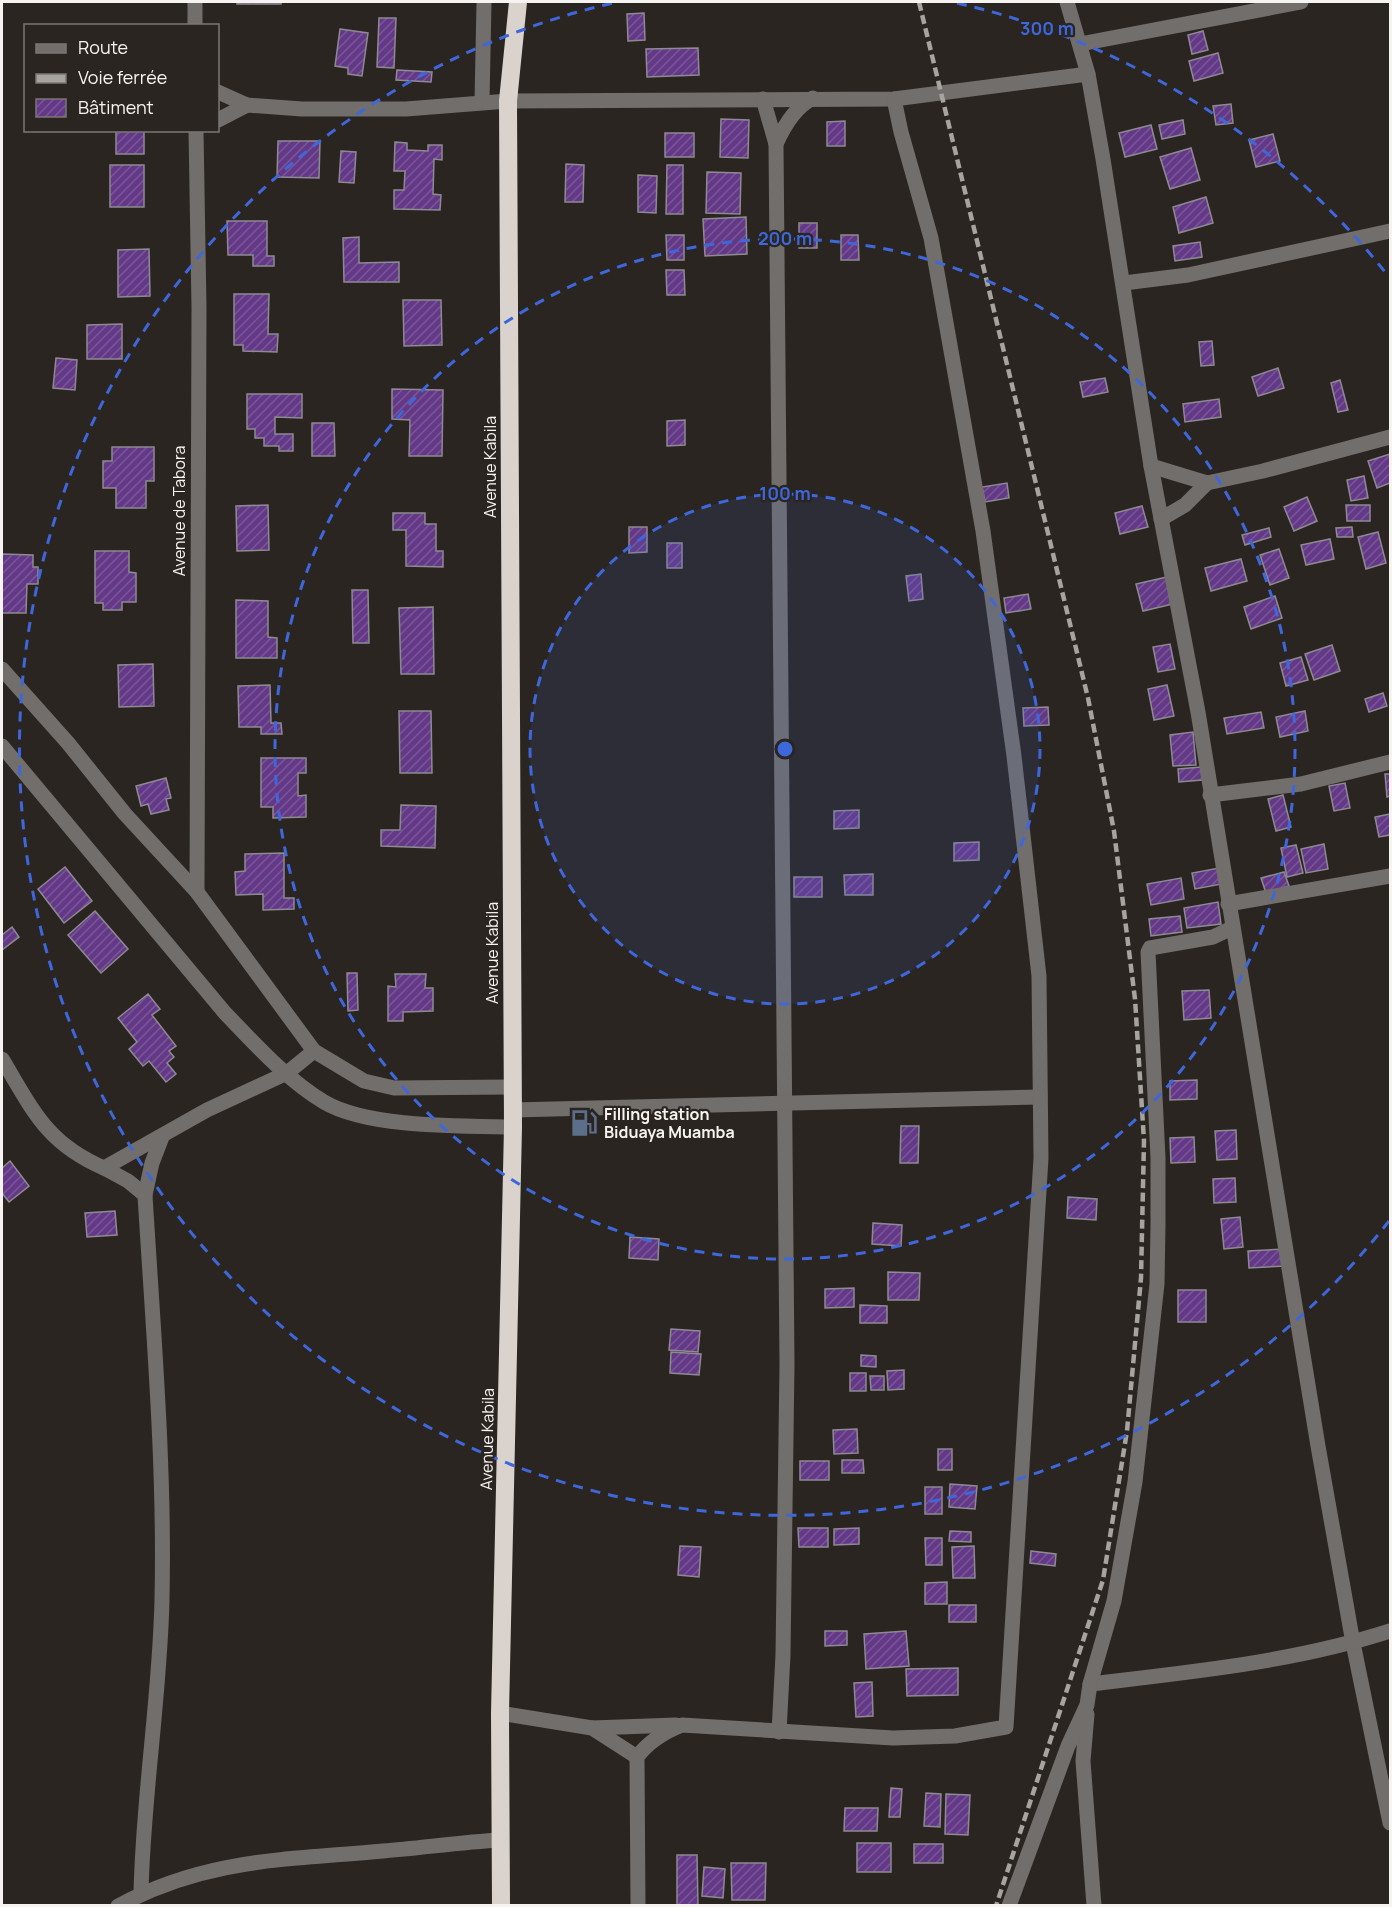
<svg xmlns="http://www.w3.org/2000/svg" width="1392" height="1907" font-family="Manrope,sans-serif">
	<defs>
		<pattern id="building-hatch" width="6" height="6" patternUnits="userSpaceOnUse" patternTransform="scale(1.5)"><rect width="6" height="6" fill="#633987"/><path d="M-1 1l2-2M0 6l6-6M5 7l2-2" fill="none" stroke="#7a5698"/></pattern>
	</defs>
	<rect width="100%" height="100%" fill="#2a2520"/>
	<g fill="url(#building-hatch)" stroke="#8d8a91" stroke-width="1.5">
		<rect x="237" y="2" width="44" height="2"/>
		<polygon points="644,13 645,40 628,41 627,14"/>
		<polygon points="379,18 396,18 394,68 377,67"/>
		<polygon points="340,29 368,33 362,76 348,74 348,68 335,66"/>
		<polygon points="1203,31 1208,50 1192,54 1188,35"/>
		<polygon points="698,48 699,75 647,77 646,49"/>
		<polygon points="1218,53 1223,73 1194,81 1189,61"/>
		<polygon points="397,70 432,72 431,82 396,80"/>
		<polygon points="1231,104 1233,123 1216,125 1213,106"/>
		<polygon points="721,119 749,120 748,158 720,157"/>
		<polygon points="1183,120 1185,134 1162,139 1159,125"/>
		<polygon points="845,121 845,146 827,146 827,122"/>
		<polygon points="1151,125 1157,149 1125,157 1119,133"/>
		<rect x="116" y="130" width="28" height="24"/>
		<rect x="665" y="133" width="29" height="24"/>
		<polygon points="1273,134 1280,161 1256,167 1249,140"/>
		<polygon points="278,141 320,141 319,178 277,177"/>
		<polygon points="395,142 407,143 407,150 428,151 428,145 442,145 442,160 434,159 433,194 441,195 440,210 394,209 394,190 404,190 405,171 394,171"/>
		<polygon points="1191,148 1200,180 1170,189 1160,157"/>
		<polygon points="341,151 356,152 354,183 339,182"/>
		<polygon points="566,164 584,165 583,202 565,202"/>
		<rect x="110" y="165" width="34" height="42"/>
		<polygon points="667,165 683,165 683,214 666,214"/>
		<polygon points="707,172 741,173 740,214 706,213"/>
		<polygon points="638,175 657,176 656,213 638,212"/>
		<polygon points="1206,197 1213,223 1179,233 1173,207"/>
		<polygon points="746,217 747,254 705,256 703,219"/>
		<polygon points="227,221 267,221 267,256 274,256 274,266 253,266 253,255 228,255"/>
		<rect x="799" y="223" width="18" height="25"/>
		<polygon points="666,235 684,235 684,260 667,260"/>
		<polygon points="841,235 858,235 859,260 841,260"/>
		<polygon points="359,237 359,263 399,262 399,282 344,282 343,238"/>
		<polygon points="1200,242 1202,257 1175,261 1173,246"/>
		<polygon points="149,249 150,296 118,297 118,250"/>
		<polygon points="666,270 684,270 685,295 667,295"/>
		<polygon points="234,294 269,294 268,334 278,334 277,352 243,351 243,345 234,345"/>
		<polygon points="403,300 441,300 442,345 404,346"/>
		<polygon points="122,324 122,359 87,359 87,325"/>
		<polygon points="1212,341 1214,365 1201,366 1199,342"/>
		<polygon points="56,358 77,360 75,390 53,388"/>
		<polygon points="1278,368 1284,388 1258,396 1252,377"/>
		<polygon points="1105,378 1108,392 1083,397 1080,382"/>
		<polygon points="1340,380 1348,410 1338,412 1331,383"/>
		<polygon points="392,389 443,390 442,456 409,456 410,420 392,419"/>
		<polygon points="247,394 302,394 302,418 275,417 275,434 293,434 293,451 279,451 279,446 264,446 264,438 255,438 255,429 247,429"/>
		<polygon points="1219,399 1221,417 1185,422 1183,404"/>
		<polygon points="685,420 685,445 667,446 667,421"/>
		<polygon points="312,423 334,423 335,456 312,456"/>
		<polygon points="112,447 154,447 154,481 146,481 146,508 116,508 116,488 103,488 103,461 112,461"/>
		<polygon points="1390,454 1390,483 1377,488 1368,461"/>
		<polygon points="1364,476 1368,498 1351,501 1347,480"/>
		<polygon points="1007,483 1009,498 985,502 982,487"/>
		<polygon points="1307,497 1317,521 1294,531 1284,507"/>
		<polygon points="268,505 269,550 237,551 236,506"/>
		<polygon points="1346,505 1370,505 1370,521 1347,521"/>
		<polygon points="1142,506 1148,527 1120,534 1115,513"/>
		<polygon points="393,513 425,513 425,524 436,524 436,551 443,551 443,567 406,566 406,530 393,530"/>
		<polygon points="629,527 647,527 647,552 629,553"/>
		<polygon points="1352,527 1353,537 1337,537 1336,528"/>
		<polygon points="1269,528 1271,537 1245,545 1242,535"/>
		<polygon points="1378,532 1386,563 1366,569 1358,537"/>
		<polygon points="1330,539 1334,559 1306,565 1301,545"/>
		<rect x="667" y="543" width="15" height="25"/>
		<polygon points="1279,549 1289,578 1270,585 1260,555"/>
		<polygon points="95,551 129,551 129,572 136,573 136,602 122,602 122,610 103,610 103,603 95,603"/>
		<polygon points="2,554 33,555 33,567 38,567 38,584 27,584 26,613 2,613"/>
		<polygon points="1241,559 1247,581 1211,591 1205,568"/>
		<polygon points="921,574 923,599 909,601 906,576"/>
		<polygon points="1167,577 1173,604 1143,611 1136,584"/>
		<polygon points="352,590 368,590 369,643 353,643"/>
		<polygon points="1028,594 1031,609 1006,613 1004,598"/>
		<polygon points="1275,596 1282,618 1251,629 1244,607"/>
		<polygon points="236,600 268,601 268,637 277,638 277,658 236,658"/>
		<polygon points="433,607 434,674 401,674 399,608"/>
		<polygon points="1170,644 1175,669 1158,672 1153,647"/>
		<polygon points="1332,645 1340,671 1314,680 1305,654"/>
		<polygon points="1301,657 1308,680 1286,686 1280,663"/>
		<polygon points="153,664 154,706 119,707 118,665"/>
		<polygon points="270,685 271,723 281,723 282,734 261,734 261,727 239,727 238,686"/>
		<polygon points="1167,685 1174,716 1154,720 1148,689"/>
		<polygon points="1383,693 1387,706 1369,712 1365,699"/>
		<polygon points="1048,707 1049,725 1024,726 1023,708"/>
		<polygon points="399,711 431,711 432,773 400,773"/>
		<polygon points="1305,711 1308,731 1280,737 1276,717"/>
		<polygon points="1261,712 1264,728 1227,734 1224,718"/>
		<polygon points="1193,732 1196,765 1173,766 1170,735"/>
		<polygon points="261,758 306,758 306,773 298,773 298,796 306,795 306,817 273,818 273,807 261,807"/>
		<polygon points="1201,767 1202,780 1179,782 1178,769"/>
		<polygon points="1385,774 1390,774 1390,796 1387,797"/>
		<polygon points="166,778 171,798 166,799 169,810 151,814 148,804 141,806 136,786"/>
		<polygon points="1345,783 1350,808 1334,811 1329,786"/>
		<polygon points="1283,795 1291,827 1276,831 1268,799"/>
		<polygon points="401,805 436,806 435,848 381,846 381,830 400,830"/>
		<polygon points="859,810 859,828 834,829 834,811"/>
		<polygon points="1390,814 1390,835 1379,837 1375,817"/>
		<polygon points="979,842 979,860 954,861 954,843"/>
		<polygon points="1324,844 1328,869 1306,873 1301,849"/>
		<polygon points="1296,845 1303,873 1287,877 1281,848"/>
		<polygon points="284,853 284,898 294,898 294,909 263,910 263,894 236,895 235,872 245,871 245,854"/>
		<polygon points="65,867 92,901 64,923 38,889"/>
		<polygon points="1219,868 1222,884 1195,889 1192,873"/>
		<polygon points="1284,872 1289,886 1266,893 1261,878"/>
		<polygon points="873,874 873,895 845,895 844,875"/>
		<rect x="794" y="877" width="28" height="20"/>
		<polygon points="1181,878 1184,899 1151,905 1147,884"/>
		<polygon points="1218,902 1221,924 1187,928 1184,908"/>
		<polygon points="95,911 128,949 101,973 68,935"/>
		<polygon points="1180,916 1182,932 1151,936 1149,919"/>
		<polygon points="12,927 19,937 2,950 2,935"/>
		<polygon points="347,973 357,973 358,1010 348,1011"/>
		<polygon points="395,974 426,974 425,988 433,988 433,1011 403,1012 403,1021 388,1021 388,986 396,987"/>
		<polygon points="1209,990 1211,1018 1184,1020 1182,991"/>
		<polygon points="148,994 160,1009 152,1015 176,1046 169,1051 174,1057 167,1063 176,1074 166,1082 149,1061 143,1066 129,1049 137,1042 118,1018"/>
		<polygon points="1197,1080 1197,1099 1170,1100 1170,1081"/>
		<polygon points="901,1126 919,1126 918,1163 900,1163"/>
		<polygon points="1236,1130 1237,1159 1217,1160 1215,1131"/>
		<polygon points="1194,1137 1195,1162 1171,1163 1170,1138"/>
		<polygon points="10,1161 29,1186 9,1202 2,1193 2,1168"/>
		<polygon points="1235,1178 1236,1202 1214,1203 1213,1179"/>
		<polygon points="1068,1197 1097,1199 1096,1220 1067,1218"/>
		<polygon points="115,1211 117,1235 87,1237 85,1213"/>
		<polygon points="1240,1217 1243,1247 1224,1249 1221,1219"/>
		<polygon points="873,1223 902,1225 901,1246 872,1244"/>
		<polygon points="630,1237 659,1239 658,1260 629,1258"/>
		<polygon points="1284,1249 1285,1266 1249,1268 1248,1251"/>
		<polygon points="888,1272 920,1273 919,1300 888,1300"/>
		<polygon points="854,1288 854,1307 825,1308 825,1289"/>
		<rect x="1178" y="1290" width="28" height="32"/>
		<polygon points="860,1305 887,1306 887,1323 860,1323"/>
		<polygon points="671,1329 700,1331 698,1352 669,1350"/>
		<polygon points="671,1352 701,1354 699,1375 670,1373"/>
		<polygon points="861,1355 876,1356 876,1367 861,1366"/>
		<polygon points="904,1370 904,1389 888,1390 887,1371"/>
		<rect x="850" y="1373" width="16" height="18"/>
		<polygon points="870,1376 884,1376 884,1390 871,1390"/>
		<polygon points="857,1429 858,1453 834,1454 833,1430"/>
		<rect x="938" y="1449" width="14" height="21"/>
		<polygon points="842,1460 863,1460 864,1473 842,1473"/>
		<rect x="800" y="1461" width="29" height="19"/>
		<polygon points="950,1484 977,1486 975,1509 949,1507"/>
		<rect x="925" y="1487" width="17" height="27"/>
		<polygon points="798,1528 828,1528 828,1547 799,1547"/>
		<polygon points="859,1528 859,1544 834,1545 834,1529"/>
		<polygon points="950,1531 971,1532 971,1542 949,1541"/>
		<polygon points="925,1538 942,1538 942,1565 926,1565"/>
		<polygon points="680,1546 701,1547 699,1577 678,1575"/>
		<polygon points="974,1546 975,1578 953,1578 952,1547"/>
		<polygon points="1031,1551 1056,1554 1055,1566 1030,1563"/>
		<polygon points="947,1582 947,1604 925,1604 925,1583"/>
		<rect x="949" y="1605" width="27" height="17"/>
		<polygon points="825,1631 847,1631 847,1645 825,1646"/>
		<polygon points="906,1631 909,1666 866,1669 864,1634"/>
		<polygon points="958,1668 958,1695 907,1696 906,1669"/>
		<polygon points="872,1682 873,1716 856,1717 854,1683"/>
		<polygon points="891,1788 902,1789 900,1817 889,1817"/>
		<polygon points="926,1793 941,1794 940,1827 924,1826"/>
		<polygon points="946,1794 970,1795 968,1835 945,1834"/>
		<polygon points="845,1808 878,1808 877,1831 844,1831"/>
		<rect x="857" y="1843" width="34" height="29"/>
		<rect x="914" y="1844" width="29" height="19"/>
		<polygon points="677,1855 697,1855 698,1906 677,1906"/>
		<polygon points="731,1863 766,1863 765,1900 732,1900"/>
		<polygon points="704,1867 725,1869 723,1898 702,1896"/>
	</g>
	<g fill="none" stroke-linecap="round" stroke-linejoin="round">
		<g stroke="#716e6c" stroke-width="15">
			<polyline points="195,2 195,26"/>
			<polyline points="1067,2 1088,74 1103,159 1151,466 1198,712 1318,1446 1353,1643 1390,1823"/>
			<polyline points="1080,44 1301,2"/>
			<polyline points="218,92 247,105 302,109 406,109 508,101 894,99 1088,74"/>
			<polyline points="763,99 776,144 787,1364 783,1655 779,1732"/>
			<polyline points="482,102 484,2"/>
			<polyline points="218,120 247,105"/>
			<polyline points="196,130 199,308 197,892"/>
			<path d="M 776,144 C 784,126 795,107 813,98"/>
			<polyline points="1124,283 1188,275 1390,231"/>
			<polyline points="1151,466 1207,483 1263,471 1390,437"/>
			<polyline points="1161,519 1185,505 1207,483"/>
			<polyline points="2,669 68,743 125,814 197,892 314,1051 364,1081 394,1088 512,1087"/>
			<path d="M 2,746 L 225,1013 C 255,1044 286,1079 324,1102 C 368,1128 461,1126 513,1127"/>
			<polyline points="1210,795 1301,784 1390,762"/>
			<polyline points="1228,904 1390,876"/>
			<path d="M 2,1059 C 33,1110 46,1143 104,1168 L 207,1110 L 287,1073 L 314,1051"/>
			<polyline points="513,1110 1040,1097"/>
			<polyline points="104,1168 128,1181 145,1195"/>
			<path d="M 1090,1684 C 1191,1672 1294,1662 1390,1631"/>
			<polyline points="500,1713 592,1728 637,1757"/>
			<polyline points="1087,1714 1083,1761 1094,1906"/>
			<polyline points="592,1728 676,1725"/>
			<path d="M 141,1893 C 143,1795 160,1697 162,1599 C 165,1464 153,1329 145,1195 L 152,1163 L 162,1137"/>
			<path d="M 118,1906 C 207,1858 286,1860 383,1851 C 422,1848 461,1842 501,1840"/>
			<path d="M 638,1906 L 637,1757 C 649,1741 664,1732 682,1725 L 893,1738 L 955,1736 L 1006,1727 L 1041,1158 L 1039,976 L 1014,756 L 983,531 L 931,238 L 901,132 L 894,99"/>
			<polyline points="1009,1906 1068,1746 1087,1705 1090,1684 1114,1601 1135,1482 1157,1284 1158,1224 1158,1158 1148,952 1150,948 1213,937 1232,928"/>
		</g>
		<polyline stroke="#dad3cd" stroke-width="18" points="501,1906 500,1713 513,1127 508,101 518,2"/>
		<polyline stroke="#a7a39f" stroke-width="4.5" stroke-dasharray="9 4.5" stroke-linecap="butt" points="919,2 1088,698 1114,831 1135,999 1144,1141 1141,1278 1127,1431 1103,1580 996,1906"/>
	</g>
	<circle cx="785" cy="749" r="255" fill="#3e67dc" fill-opacity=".12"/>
	<g fill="none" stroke="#3e67dc" stroke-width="3" stroke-dasharray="10 8">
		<circle cx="785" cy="749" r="255"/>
		<circle cx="785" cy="749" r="510"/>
		<path d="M1389 1221A766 766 0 1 1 613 3M957 3A766 766 0 0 1 1389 277"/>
	</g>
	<defs>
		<symbol id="fuel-bare" viewBox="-9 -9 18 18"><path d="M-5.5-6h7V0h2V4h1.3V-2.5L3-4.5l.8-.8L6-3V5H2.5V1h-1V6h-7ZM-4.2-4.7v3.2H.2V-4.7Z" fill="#5c6f8a" stroke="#2a2520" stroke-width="2.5" paint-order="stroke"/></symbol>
	</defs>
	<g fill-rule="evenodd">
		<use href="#fuel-bare" x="565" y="1104" width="38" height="38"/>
	</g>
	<g text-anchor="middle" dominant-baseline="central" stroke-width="4.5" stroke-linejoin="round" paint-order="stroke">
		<g font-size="16" fill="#f6f3f0" stroke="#2a2520">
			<text transform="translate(490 467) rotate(-90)">Avenue Kabila</text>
			<text transform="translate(179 511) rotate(-90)">Avenue de Tabora</text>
			<text transform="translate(492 953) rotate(-90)">Avenue Kabila</text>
			<text transform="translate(487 1439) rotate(-89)">Avenue Kabila</text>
		</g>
		<g font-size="16" font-weight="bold" fill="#f6f3f0" stroke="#2a2520" text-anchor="start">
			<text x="604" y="1114">Filling station<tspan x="604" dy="18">Biduaya Muamba</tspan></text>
		</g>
	</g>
	<circle cx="785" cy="749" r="9" fill="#3e67dc" stroke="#2a2520" stroke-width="3"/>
	<g font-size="18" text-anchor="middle" font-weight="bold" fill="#3e67dc" stroke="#2a2520" stroke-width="4.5" stroke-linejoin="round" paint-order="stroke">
		<text x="1047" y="35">300 m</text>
		<text x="785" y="245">200 m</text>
		<text x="785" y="500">100 m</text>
	</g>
	<rect width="1392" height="1907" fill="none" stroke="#f6f3f0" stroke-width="6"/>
	<rect x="24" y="24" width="195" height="108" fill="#2a2520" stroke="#7c7773" stroke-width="1.5"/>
	<rect x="36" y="44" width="30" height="9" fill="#716e6c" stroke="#7c7773" stroke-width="1.5"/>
	<text x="78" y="54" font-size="18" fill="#f6f3f0">Route</text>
	<rect x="36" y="74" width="30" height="9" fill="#a7a39f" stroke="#7c7773" stroke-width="1.5"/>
	<text x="78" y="84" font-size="18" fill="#f6f3f0">Voie ferrée</text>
	<rect x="36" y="99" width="30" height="18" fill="url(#building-hatch)" stroke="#7c7773" stroke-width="1.5"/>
	<text x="78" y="114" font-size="18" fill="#f6f3f0">Bâtiment</text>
</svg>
